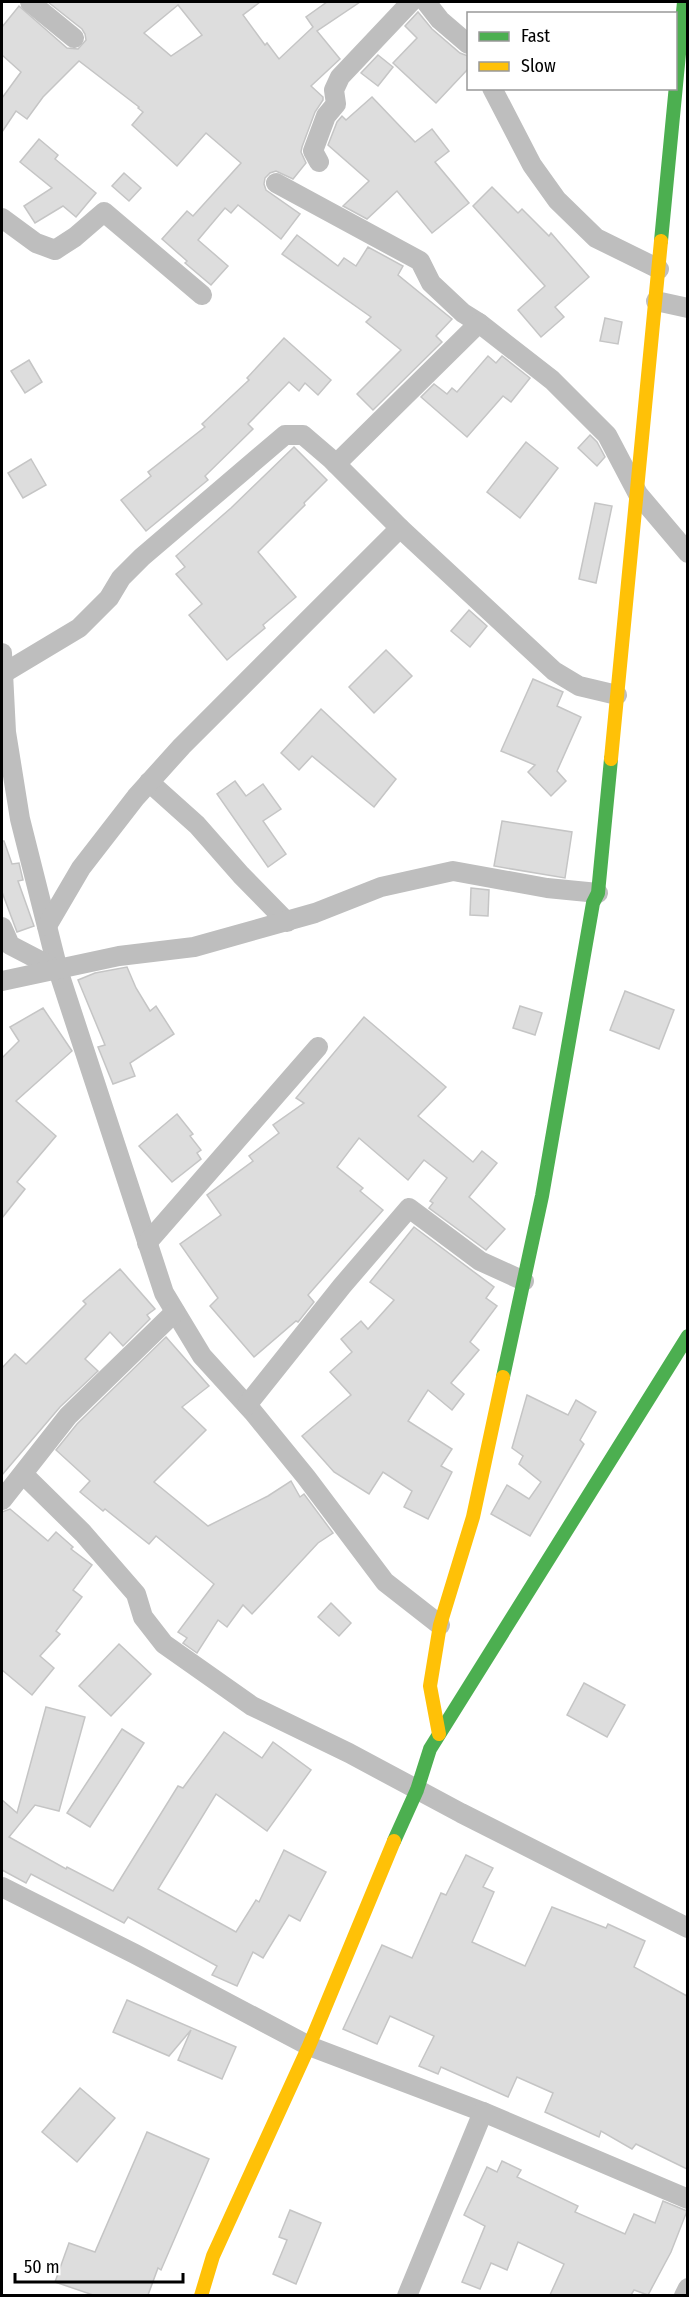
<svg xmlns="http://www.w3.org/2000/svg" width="689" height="2297" font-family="'Fira Sans Condensed',sans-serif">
	<rect width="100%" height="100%" fill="#fff"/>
	<g fill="#ddd" stroke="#c5c5c5" stroke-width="1.5" fill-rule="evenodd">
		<path d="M 48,2 L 260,2 L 243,15 L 265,45 L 267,43 L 279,59 L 313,27 L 306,17 L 327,2 L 360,2 L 317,31 L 340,59 L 311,86 L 323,97 L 323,100 L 315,112 L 302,147 L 301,152 L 306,163 L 293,179 L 276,171 L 270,173 L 265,178 L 264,184 L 266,190 L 300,214 L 281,239 L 238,205 L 231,213 L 225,208 L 198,240 L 228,266 L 211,285 L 185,263 L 187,261 L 162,239 L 187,211 L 193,216 L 241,163 L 206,133 L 177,166 L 132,125 L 143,112 L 138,108 L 139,107 L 79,61 L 43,97 L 27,119 L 16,111 L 2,132 L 2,98 L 21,72 L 2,55 L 2,27 L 19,6 L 67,48 L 78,49 L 86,40 L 85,34 L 82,29 ZM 178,5 L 202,35 L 171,56 L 144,33 Z"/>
		<polygon points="418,12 432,29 460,53 468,56 468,69 436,103 393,63 417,38 405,26"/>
		<polygon points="378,55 393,67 378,86 361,73"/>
		<polygon points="372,97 415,142 432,129 449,151 435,162 469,203 432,233 397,191 367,219 343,206 369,181 328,145 337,122 342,116 346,120"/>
		<polygon points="39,139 58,155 55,159 96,193 76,217 63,206 35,223 24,206 52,188 20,162"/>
		<polygon points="124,173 141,188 129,201 112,186"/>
		<polygon points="492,187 518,213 522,209 549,236 551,233 589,277 555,307 564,317 541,337 518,310 545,286 473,206"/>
		<polygon points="297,235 338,266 344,258 356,266 368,247 403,266 398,275 452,319 436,336 442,342 373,410 357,394 401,350 366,322 371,317 282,254"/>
		<polygon points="605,318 622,322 618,344 600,341"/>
		<polygon points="284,338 331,380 318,395 305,383 299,391 289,382 248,424 253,429 205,476 208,480 146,531 121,500 151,476 148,472 205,427 202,424 249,380 247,378"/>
		<polygon points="488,356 496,363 502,356 530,378 511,402 503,396 467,437 421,397 434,384 447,394 452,388 457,392"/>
		<polygon points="29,360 42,382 25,393 11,371"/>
		<polygon points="590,435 597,442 605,457 597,466 578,448"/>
		<polygon points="526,442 558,468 520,518 487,492"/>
		<polygon points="294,447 327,480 304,503 305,505 258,552 296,597 263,625 265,628 227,660 189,615 202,604 176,574 185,567 176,556 231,508"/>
		<polygon points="31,459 46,485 23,498 8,473"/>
		<polygon points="595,503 612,506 596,583 579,579"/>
		<polygon points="469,610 487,626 470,647 451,631"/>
		<polygon points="386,650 412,676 374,713 349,687"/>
		<polygon points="533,679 563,692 557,706 581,717 557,771 566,781 551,796 528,772 535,765 501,751"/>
		<polygon points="321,709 396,779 374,807 312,756 299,770 281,753"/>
		<polygon points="235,781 246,796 263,784 281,809 263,821 286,854 268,867 217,794"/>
		<polygon points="502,821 572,832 565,878 494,866"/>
		<polygon points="2,841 4,841 12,864 19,863 23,880 18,881 34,926 17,932 2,892"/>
		<polygon points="471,888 489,890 488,916 470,915"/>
		<polygon points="127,967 136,988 150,1011 156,1006 174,1034 130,1063 135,1076 113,1084 98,1047 105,1045 78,980 95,973"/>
		<polygon points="625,991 674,1010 659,1049 610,1030"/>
		<polygon points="520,1006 542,1013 535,1035 513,1028"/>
		<polygon points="43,1008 72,1051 16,1101 56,1136 17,1182 25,1189 2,1218 2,1058 19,1041 10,1027"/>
		<polygon points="364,1017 446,1087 418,1116 473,1162 482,1151 497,1163 469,1197 505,1229 486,1250 429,1208 433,1203 430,1201 447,1178 424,1160 408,1180 359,1138 337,1167 363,1188 360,1191 383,1210 308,1295 314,1302 298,1322 296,1321 254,1357 210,1306 218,1298 180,1244 221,1215 207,1195 253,1161 249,1156 279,1133 273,1125 304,1103 296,1098"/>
		<polygon points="177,1114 193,1134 190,1136 201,1150 197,1153 201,1159 172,1182 139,1146"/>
		<polygon points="414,1227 494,1287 486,1298 497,1306 470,1342 479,1350 451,1383 464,1394 452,1410 428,1390 408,1421 452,1449 441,1466 452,1472 428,1519 404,1507 412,1491 383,1472 369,1494 334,1472 302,1436 351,1395 330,1372 352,1352 341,1339 361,1321 368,1329 394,1300 370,1282"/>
		<polygon points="120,1269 155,1309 147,1315 150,1319 123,1346 110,1332 85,1359 98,1371 60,1407 2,1475 2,1368 15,1354 26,1364 86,1304 83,1301"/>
		<polygon points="166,1337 209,1386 182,1407 206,1430 154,1482 208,1526 268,1496 291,1481 300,1497 304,1494 333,1533 318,1543 252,1614 243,1605 227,1627 218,1620 197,1653 183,1643 187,1638 178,1632 214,1584 156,1536 149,1544 105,1509 103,1511 80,1492 90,1481 56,1450 77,1424"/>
		<polygon points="527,1395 568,1415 576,1400 596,1412 580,1440 584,1444 530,1536 491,1514 507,1485 529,1499 541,1482 519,1464 523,1456 512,1448"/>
		<polygon points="10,1509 48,1541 56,1532 73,1547 71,1549 92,1565 73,1590 82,1597 56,1631 60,1634 40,1656 54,1668 32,1695 2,1670 2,1512"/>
		<polygon points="331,1603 351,1623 339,1636 318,1617"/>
		<polygon points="119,1644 151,1674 111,1716 79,1686"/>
		<polygon points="584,1683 625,1705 607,1737 567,1715"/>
		<polygon points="46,1707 85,1717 59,1811 35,1805 9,1837 66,1869 67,1867 113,1891 178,1786 183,1788 224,1732 262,1758 273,1742 311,1770 267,1831 216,1794 158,1889 236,1932 256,1900 259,1902 284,1850 326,1872 300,1921 289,1915 263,1958 253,1952 237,1986 212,1975 217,1966 128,1917 124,1923 31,1874 26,1883 2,1870 2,1800 17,1813"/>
		<polygon points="122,1729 144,1743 90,1827 67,1813"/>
		<polygon points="466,1855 493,1868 483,1887 494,1892 472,1942 525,1966 552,1907 606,1928 608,1924 645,1941 634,1967 687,1996 687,2169 636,2144 632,2149 601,2131 599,2137 545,2112 553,2093 517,2077 508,2097 441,2067 438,2074 419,2066 434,2036 390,2016 377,2044 343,2029 382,1945 412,1958 441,1893 446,1895"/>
		<polygon points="127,2000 236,2047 222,2079 178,2060 191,2030 169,2056 113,2032"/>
		<polygon points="80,2088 115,2118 77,2162 42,2132"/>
		<polygon points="147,2132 209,2159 161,2270 158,2268 148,2295 93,2295 55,2282 69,2243 95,2252"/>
		<polygon points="502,2161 521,2170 517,2177 578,2206 575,2212 625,2234 634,2214 655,2223 663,2201 687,2211 671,2252 648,2295 634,2290 631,2295 550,2295 564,2264 518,2242 507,2270 491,2263 480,2289 462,2282 485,2226 464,2215 487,2167 497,2172"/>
		<polygon points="290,2210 321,2223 296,2284 273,2274 287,2240 279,2237"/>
	</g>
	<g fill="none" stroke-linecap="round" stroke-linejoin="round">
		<g stroke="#bebebe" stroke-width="20">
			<polyline points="30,2 74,38"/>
			<polyline points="426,2 440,20 468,44"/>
			<polyline points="492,88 532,165 557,200 596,238 659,269"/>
			<polyline points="319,162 313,151 326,116 336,104 334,90 340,77 411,2"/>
			<polyline points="276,183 420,261 431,283 463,313 479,323 552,380 607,435 638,494 688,553"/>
			<polyline points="2,218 36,243 55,250 75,237 104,212 202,295"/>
			<polyline points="656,301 688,308"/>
			<polyline points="336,464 479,323"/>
			<polyline points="2,653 6,732 20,819 58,970 164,1293 202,1356 253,1412 306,1477 385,1582 440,1625"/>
			<polyline points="4,673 79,628 109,598 121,578 142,557 285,435 303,435 331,459 400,528 554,671 579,686 617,695"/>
			<polyline points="149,782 197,825 241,875 287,922"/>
			<polyline points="47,926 81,868 136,797 182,746 400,528"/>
			<polyline points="2,927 10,945 58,970"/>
			<polyline points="2,981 119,956 194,947 315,913 381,887 453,871 547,888 598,893"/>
			<polyline points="147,1243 318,1047"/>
			<polyline points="247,1405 342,1286 409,1208 480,1261 524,1281"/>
			<polyline points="23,1474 83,1533 136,1594 143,1617 164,1644 252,1706 349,1753 461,1813 688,1928"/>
			<polyline points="2,1500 68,1416 175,1312"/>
			<polyline points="2,1887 135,1954 309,2046 483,2112 688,2199"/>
			<polyline points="407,2296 483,2112"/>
			<polyline points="684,2296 688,2288"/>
		</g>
		<g stroke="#4caf50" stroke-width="14">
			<polyline points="661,241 684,2"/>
			<polyline points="503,1377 542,1196 593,903 598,893 611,759"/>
			<polyline points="394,1841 417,1790 430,1749 688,1336"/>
		</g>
		<g stroke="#ffc107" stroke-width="14">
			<polyline points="611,759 661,241"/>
			<polyline points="439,1734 430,1686 440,1625 473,1517 503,1377"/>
			<polyline points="201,2296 213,2256 309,2046 394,1841"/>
		</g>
	</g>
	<rect width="689" height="2297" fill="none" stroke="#000000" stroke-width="6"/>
	<rect x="467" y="12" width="210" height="78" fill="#ffffff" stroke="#999999" stroke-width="1.5"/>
	<rect x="479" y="32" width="30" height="9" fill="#4caf50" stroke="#999999" stroke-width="1.5"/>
	<text x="521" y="42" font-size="18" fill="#000000">Fast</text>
	<rect x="479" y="62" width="30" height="9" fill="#ffc107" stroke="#999999" stroke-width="1.5"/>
	<text x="521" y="72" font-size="18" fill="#000000">Slow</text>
	<path d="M15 2273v9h168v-9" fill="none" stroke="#000000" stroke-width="3"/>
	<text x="24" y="2273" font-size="18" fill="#000000" stroke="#ffffff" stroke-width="4.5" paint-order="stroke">50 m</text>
</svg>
